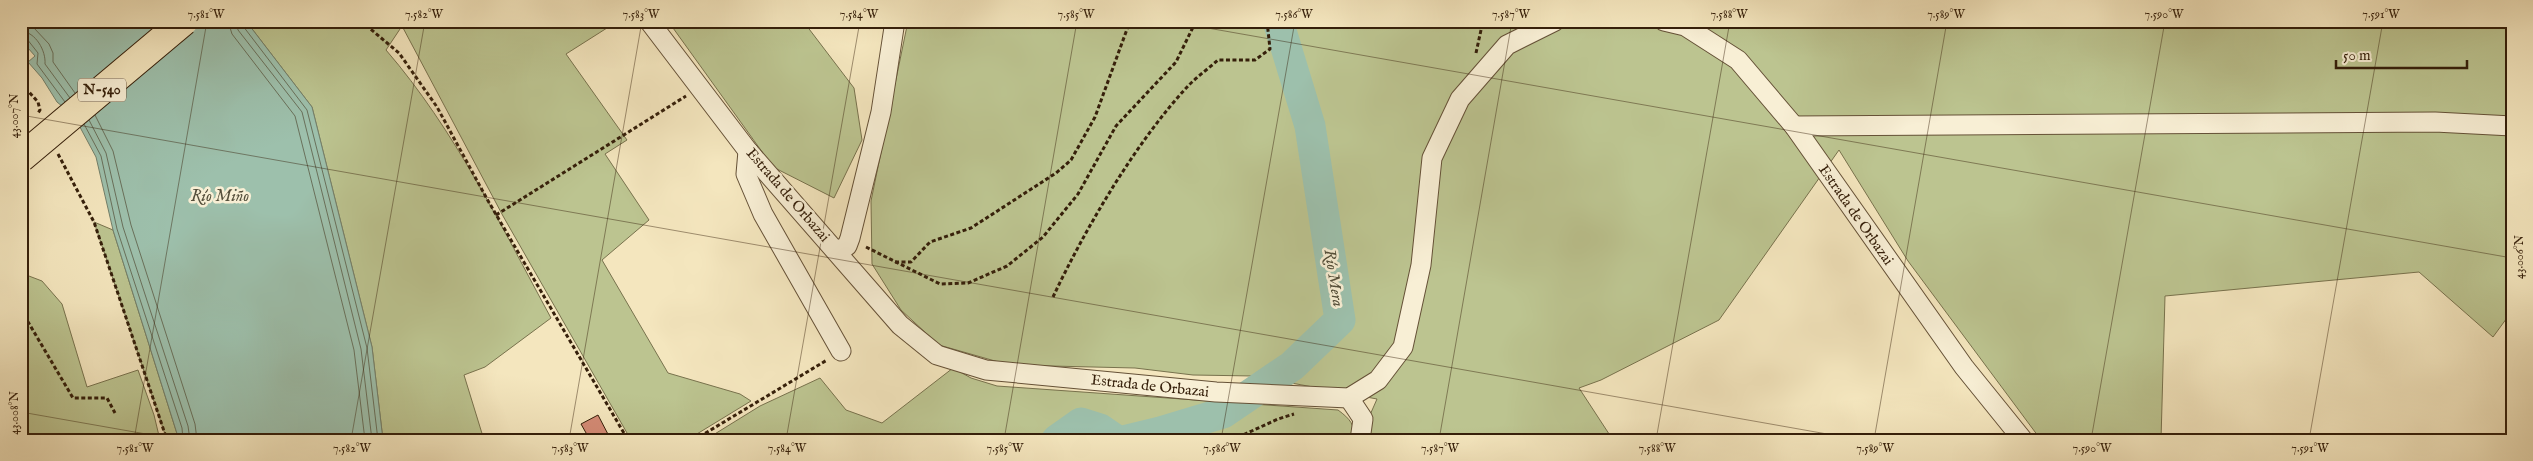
<svg xmlns="http://www.w3.org/2000/svg" width="2533" height="461" font-family="'IM FELL English',serif">
	<rect width="100%" height="100%" fill="#f4e6be"/>
	<filter id="stains"><feTurbulence type="fractalNoise" baseFrequency=".004" numOctaves="4"/><feColorMatrix values="0 0 0 0 .2 0 0 0 0 .09 0 0 0 0 .02 0 0 0 .5 -.17"/></filter>
	<radialGradient id="worn" r=".72"><stop offset=".6" stop-color="#630" stop-opacity="0"/><stop offset="1" stop-color="#630" stop-opacity=".3"/></radialGradient>
	<g fill="#bcc490" stroke="#78724d">
		<path d="M 246,21 L 618,21 L 566,54 L 627,140 L 605,154 L 649,220 L 602,260 L 668,373 L 740,394 L 751,401 L 687,440 L 631,440 L 503,216 L 402,26 L 386,50 C 455,130 501,226 551,318 L 485,367 L 464,375 L 484,440 L 383,440 L 372,347 L 312,107 Z"/>
		<polygon points="668,21 803,21 854,88 862,140 834,198 773,167"/>
		<polygon points="908,21 2512,21 2512,311 2493,337 2419,272 2165,296 2161,440 2041,440 1908,261 1839,150 1719,320 1601,380 1579,388 1613,440 1359,440 1377,399 1254,376 1193,375 1135,368 1009,365 939,345 901,310 872,264 871,201"/>
		<polygon points="94,222 113,230 179,440 167,440"/>
		<polygon points="21,273 42,281 62,304 87,387 138,370 154,415 160,440 21,440"/>
		<path d="M 953,368 L 971,378 L 997,386 L 1338,410 C 1350,419 1355,424 1354,440 L 705,440 L 760,406 L 820,378 L 846,410 L 882,423 Z"/>
	</g>
	<polygon fill="#9dc0ac" stroke="#73806b" points="21,21 246,21 312,107 372,347 383,440 179,440 113,230 96,157 74,116 57,102 42,78 28,62 35,56 21,40"/>
	<g fill="none" stroke-linecap="round" stroke-linejoin="round">
		<g stroke="#69705b" stroke-width="1">
			<polyline points="228,21 232,34 295,116 354,350 365,440"/>
			<polyline points="236,21 238,30 302,112 361,349 372,440"/>
			<polyline points="242,21 243,26 307,110 367,348 378,440"/>
			<polyline points="21,24 34,28 49,44 53,53 53,62 75,93"/>
			<path d="M 21,31 C 36,32 46,51 45,64 L 70,98"/>
			<polyline points="21,38 27,39 38,53 37,64 65,102"/>
			<polyline points="95,115 113,151 131,225 195,424 197,440"/>
			<polyline points="89,120 106,153 123,227 188,426 190,440"/>
			<polyline points="84,124 101,156 117,229 182,428 183,440"/>
		</g>
		<g stroke="#9dc0ac" stroke-width="31">
			<polyline points="1057,440 1081,423 1100,429 1116,440"/>
			<polyline points="1127,440 1160,432 1223,413 1292,366 1340,320 1310,126 1278,21"/>
		</g>
	</g>
	<polygon fill="#d48b76" stroke="#351f0a" points="598,415 611,440 590,440 581,424"/>
	<g fill="none" stroke-linecap="round" stroke-linejoin="round">
		<defs>
			<g id="minor">
				<polyline points="649,21 748,151 900,325 937,355 986,370 1216,392 1349,398 1378,380 1403,347 1421,265 1432,158 1460,99 1507,45 1555,21"/>
				<polyline points="1664,21 1685,26 1738,60 1794,126 1964,367 2023,440"/>
				<polyline points="1794,126 2435,122 2512,126"/>
				<polyline points="748,151 746,174 763,214 841,351"/>
				<polyline points="837,251 847,246 850,238 881,112 895,21"/>
				<polyline points="1349,398 1363,419 1360,440"/>
			</g>
		</defs>
		<use href="#minor" stroke="#655137" stroke-width="21"/>
		<g stroke="#351f0a" stroke-width="3" stroke-dasharray="4 2.5" stroke-linecap="butt">
			<polyline points="361,21 399,53 437,107 487,199 628,440"/>
			<polyline points="1481,21 1481,29"/>
			<polyline points="1476,53 1481,30 1486,21"/>
			<polyline points="21,83 38,102 40,110 38,113"/>
			<polyline points="58,154 94,222 167,440"/>
			<polyline points="496,215 686,96"/>
			<polyline points="866,247 940,284 968,283 1007,266 1043,237 1078,194 1116,126 1176,62 1196,21"/>
			<polyline points="895,262 911,262 930,242 971,228 1056,173 1071,160 1095,117 1130,21"/>
			<path d="M 1053,297 C 1085,229 1137,140 1189,85 C 1198,76 1209,68 1218,60 L 1255,60 L 1270,49 L 1267,21"/>
			<polyline points="21,310 73,398 107,398 115,413"/>
			<polyline points="694,440 827,360"/>
			<polyline points="1232,440 1278,419 1294,414"/>
		</g>
		<use href="#minor" stroke="#f8efd5" stroke-width="19"/>
		<defs>
			<polyline id="highway-bridge" points="21,158 184,21"/>
		</defs>
		<use href="#highway-bridge" stroke="#351f0a" stroke-width="30" stroke-linecap="butt"/>
		<use href="#highway-bridge" stroke="#f4e6be" stroke-width="28"/>
	</g>
	<path fill="none" stroke="#351f0a" stroke-width="1" stroke-opacity="0.45" d="M 1168,21 L 2512,258M 21,115 L 1861,440M 21,412 L 180,440M 134,440 L 207,21M 351,440 L 425,21M 569,440 L 642,21M 786,440 L 860,21M 1004,440 L 1077,21M 1221,440 L 1295,21M 1439,440 L 1512,21M 1656,440 L 1730,21M 1874,440 L 1947,21M 2091,440 L 2165,21M 2309,440 L 2383,21"/>
	<g text-anchor="middle" dominant-baseline="central" stroke-width="5" stroke-linejoin="round" paint-order="stroke">
		<rect fill="#f8efd5" stroke="#705d47" stroke-width="1" x="78" y="78.5" width="48" height="23" rx="4"/>
		<g font-size="14" font-weight="bold" fill="#351f0a">
			<text x="102" y="90">N-540</text>
		</g>
		<g font-size="15" fill="#351f0a" stroke="#f8efd5">
			<text transform="translate(788 195) rotate(49)">Estrada de Orbazai</text>
			<text transform="translate(1856 215) rotate(55)">Estrada de Orbazai</text>
			<text transform="translate(1150 386) rotate(6)">Estrada de Orbazai</text>
		</g>
		<g font-size="16" font-style="italic" fill="#544f3b" stroke="#f8efd5">
			<text x="220" y="197">Río Miño</text>
			<text transform="translate(1333 278) rotate(81)">Río Mera</text>
		</g>
	</g>
	<rect width="2533" height="461" fill="none" stroke="#f4e6be" stroke-width="55"/>
	<path d="M2336 60v8h131v-8" fill="none" stroke="#351f0a" stroke-width="2.5"/>
	<text x="2343" y="60" font-size="15" fill="#351f0a" stroke="#f8efd5" stroke-width="4" paint-order="stroke">50 m</text>
	<rect x="28" y="28" width="2478" height="406" fill="none" stroke="#351f0a" stroke-width="2"/>
	<g font-size="12" text-anchor="middle" fill="#351f0a">
		<text x="206" y="18">7.581°W</text>
		<text x="424" y="18">7.582°W</text>
		<text x="641" y="18">7.583°W</text>
		<text x="859" y="18">7.584°W</text>
		<text x="1076" y="18">7.585°W</text>
		<text x="1294" y="18">7.586°W</text>
		<text x="1511" y="18">7.587°W</text>
		<text x="1729" y="18">7.588°W</text>
		<text x="1946" y="18">7.589°W</text>
		<text x="2164" y="18">7.590°W</text>
		<text x="2381" y="18">7.591°W</text>
		<text transform="translate(14 116) rotate(-90)" y="4">43.007°N</text>
		<text transform="translate(2519 257) rotate(-90)" y="4">43.006°N</text>
		<text transform="translate(14 413) rotate(-90)" y="4">43.008°N</text>
		<text x="135" y="452">7.581°W</text>
		<text x="352" y="452">7.582°W</text>
		<text x="570" y="452">7.583°W</text>
		<text x="787" y="452">7.584°W</text>
		<text x="1005" y="452">7.585°W</text>
		<text x="1222" y="452">7.586°W</text>
		<text x="1440" y="452">7.587°W</text>
		<text x="1657" y="452">7.588°W</text>
		<text x="1875" y="452">7.589°W</text>
		<text x="2092" y="452">7.590°W</text>
		<text x="2310" y="452">7.591°W</text>
	</g>
	<rect width="100%" height="100%" filter="url(#stains)"/>
	<rect width="100%" height="100%" fill="url(#worn)"/>
</svg>
